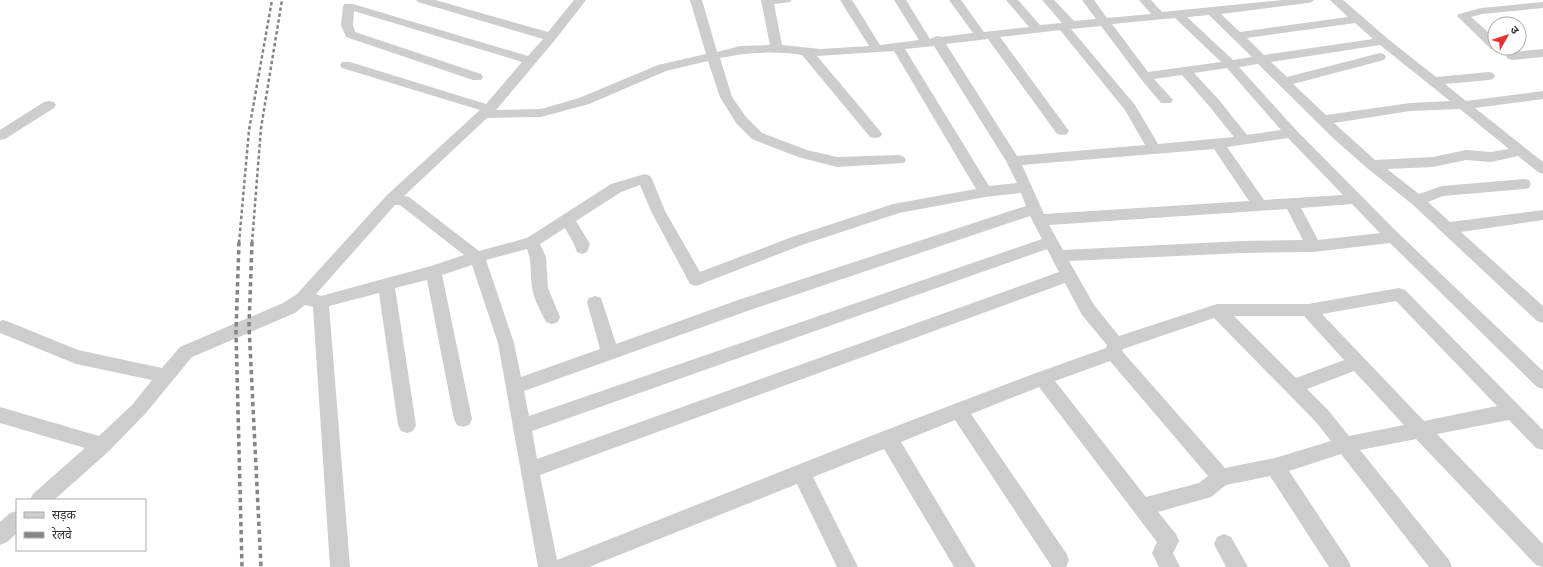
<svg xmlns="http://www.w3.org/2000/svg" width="1543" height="567" font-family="'Fira Sans','Noto Sans Devanagari',sans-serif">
	<rect width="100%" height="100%" fill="#fff"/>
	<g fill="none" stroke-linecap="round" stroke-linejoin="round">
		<g fill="#cdcdcd" fill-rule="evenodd">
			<path d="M 416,0 L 435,0 L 548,32 L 574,0 L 586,0 L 555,40 L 496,110 L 541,109 L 579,98 L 658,65 L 706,54 L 690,0 L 702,0 L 717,52 L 740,46 L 770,45 L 761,0 L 792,0 L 790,2 L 774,4 L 782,45 L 821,49 L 869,46 L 840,0 L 852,0 L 880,45 L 919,40 L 894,0 L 906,0 L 930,39 L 937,36 L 941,37 L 973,33 L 949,0 L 961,0 L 984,32 L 1029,27 L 1006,0 L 1018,0 L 1040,25 L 1062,23 L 1042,0 L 1054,0 L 1074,21 L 1096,19 L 1082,0 L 1094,0 L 1107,18 L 1151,14 L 1139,0 L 1151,0 L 1162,12 L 1283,0 L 1314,0 L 1312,2 L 1308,3 L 1221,14 L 1240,32 L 1348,17 L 1330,0 L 1343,0 L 1388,39 L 1436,77 L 1489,72 L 1493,73 L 1495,76 L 1493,79 L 1489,80 L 1445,84 L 1466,101 L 1543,91 L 1543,99 L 1475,108 L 1543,162 L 1543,174 L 1538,172 L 1518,156 L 1491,162 L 1466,160 L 1433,167 L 1387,169 L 1419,194 L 1442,186 L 1524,179 L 1529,180 L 1531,184 L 1529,188 L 1524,189 L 1443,196 L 1428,202 L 1450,222 L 1543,210 L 1543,220 L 1461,232 L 1543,306 L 1543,323 L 1537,321 L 1412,204 L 1367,168 L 1333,138 L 1258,64 L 1239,67 L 1296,130 L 1398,233 L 1543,371 L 1543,389 L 1537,387 L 1390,243 L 1313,252 L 1242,253 L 1069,261 L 1094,305 L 1119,336 L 1217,304 L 1308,304 L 1399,288 L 1405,290 L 1543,430 L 1543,450 L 1536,448 L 1509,420 L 1437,434 L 1543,544 L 1543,567 L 1536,565 L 1416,439 L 1360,450 L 1449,560 L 1452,567 L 1429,567 L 1341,454 L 1289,471 L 1348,560 L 1351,567 L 1329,567 L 1270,476 L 1226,485 L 1211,497 L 1158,512 L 1176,534 L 1179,541 L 1173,553 L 1180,567 L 1159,567 L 1152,553 L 1157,542 L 1039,387 L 971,414 L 1066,553 L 1069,560 L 1066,567 L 1052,567 L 955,420 L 901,442 L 976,567 L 954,567 L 884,449 L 813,477 L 858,567 L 837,567 L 797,484 L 589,567 L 538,567 L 498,343 L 472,265 L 442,275 L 472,419 L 469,425 L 463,427 L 457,425 L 454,419 L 427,280 L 395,288 L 416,425 L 413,431 L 407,433 L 401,431 L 398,425 L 379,293 L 329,306 L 350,567 L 330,567 L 313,307 L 305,305 L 295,313 L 192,357 L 145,414 L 109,451 L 54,500 L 30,500 L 33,494 L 85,448 L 0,423 L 0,407 L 99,436 L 133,404 L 152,380 L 76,364 L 0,333 L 0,321 L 3,320 L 9,322 L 78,350 L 162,368 L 180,347 L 283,303 L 297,294 L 387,195 L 480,110 L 342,68 L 340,65 L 342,62 L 350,62 L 486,104 L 522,62 L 354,11 L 353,25 L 355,32 L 481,74 L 483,77 L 481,80 L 473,80 L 346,37 L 341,25 L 343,6 L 345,4 L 353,4 L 528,56 L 543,39 L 418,2 ZM 1209,15 L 1252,57 L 1233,60 L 1187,17 ZM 1175,18 L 1221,62 L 1148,72 L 1112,24 ZM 1355,23 L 1373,39 L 1264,55 L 1247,38 ZM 1101,26 L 1141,79 L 1161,103 L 1171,103 L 1173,100 L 1154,79 L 1182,75 L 1209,106 L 1234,137 L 1158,144 L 1135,105 L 1071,29 ZM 1060,30 L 1125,110 L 1145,145 L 1017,156 L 946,44 L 988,39 L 1057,134 L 1062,135 L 1067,134 L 1069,131 L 1000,37 ZM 1380,45 L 1450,101 L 1410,103 L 1326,115 L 1293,84 L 1384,60 L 1386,57 L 1384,54 L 1380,53 L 1287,77 L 1271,62 ZM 934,46 L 1006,161 L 1017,183 L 989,186 L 905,49 ZM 894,51 L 976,189 L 893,204 L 792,237 L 700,272 L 665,211 L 652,179 L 650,176 L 645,174 L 611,184 L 527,238 L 479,251 L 409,197 L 404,196 L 487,118 L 541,117 L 589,104 L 666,71 L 708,61 L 720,97 L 736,123 L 752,139 L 798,157 L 837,167 L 904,163 L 906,160 L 904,157 L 899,155 L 837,157 L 807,150 L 762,133 L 746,117 L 732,97 L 720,58 C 748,52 774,51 802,55 L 870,137 L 875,138 L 880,137 L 882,134 L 880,131 L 817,56 ZM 1227,68 L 1281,130 L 1247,135 L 1219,100 L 1194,73 ZM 1460,109 L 1509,149 L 1491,152 L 1466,150 L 1433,157 L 1375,160 L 1334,123 L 1410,111 ZM 1288,138 L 1343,195 L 1264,200 L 1227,147 ZM 1214,149 L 1249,201 L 1044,214 L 1022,165 ZM 640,185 L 651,211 L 690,284 L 696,286 L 802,245 L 899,213 L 985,197 L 1021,193 L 1026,206 L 738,300 L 616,344 L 601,298 L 595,296 L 589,298 L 587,302 L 600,349 L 521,377 L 514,343 L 486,260 L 527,249 C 532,261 530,274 532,286 C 533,298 541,312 546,322 L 552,324 L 558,322 L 560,317 L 548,288 L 546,257 L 540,244 L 565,228 L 574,244 L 577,252 L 582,254 L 587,252 L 590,244 L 576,221 L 621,192 ZM 1352,204 L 1380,233 L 1318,240 L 1301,208 ZM 395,205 L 400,205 L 464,255 L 431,266 L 321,296 L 316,294 ZM 1287,209 L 1303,240 L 1242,241 L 1063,250 L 1049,225 ZM 1030,216 L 1042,239 L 529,416 L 524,391 L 750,310 ZM 1047,249 L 1059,272 L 537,459 L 532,431 ZM 1065,283 L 1082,315 L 1107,345 L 1106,348 L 1036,373 L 881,432 L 557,560 L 540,475 ZM 1396,301 L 1497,406 L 1424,421 L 1322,314 ZM 1234,316 L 1304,316 L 1344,360 L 1296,378 ZM 1214,318 L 1316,422 L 1331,441 L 1275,458 L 1225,468 L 1122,351 L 1123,349 ZM 1110,361 L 1208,476 L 1199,483 L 1146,497 L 1055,381 ZM 1354,371 L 1404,425 L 1349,436 L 1328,410 L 1307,389 Z"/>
			<polygon points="1543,2 1543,8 1482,14 1471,17 1495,38 1495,48 1500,48 1495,50 1491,49 1457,16 1459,14 1481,8"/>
			<polygon points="1543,49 1543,57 1512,60 1508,59 1506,56 1508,53 1512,52"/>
			<polygon points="49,101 54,102 56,105 54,108 5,139 0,140 0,130 44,102"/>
			<polygon points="17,511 17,533 7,542 0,545 0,522 10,513"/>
			<polygon points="1224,534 1231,537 1248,567 1226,567 1214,544 1217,537"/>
		</g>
		<g stroke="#858585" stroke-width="2.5" stroke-dasharray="3.5 2.5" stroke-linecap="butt">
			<polyline points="239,243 249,130 272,0"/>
			<polyline points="252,243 261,128 282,0"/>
		</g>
		<g stroke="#858585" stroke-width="3.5" stroke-dasharray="4.5 3.5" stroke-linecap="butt">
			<polyline points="239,242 236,331 242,567"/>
			<polyline points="252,242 249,326 261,567"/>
		</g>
	</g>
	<rect x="16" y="499" width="130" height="52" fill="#ffffff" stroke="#acacac"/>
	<rect x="24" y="512" width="20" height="6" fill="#cdcdcd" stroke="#acacac"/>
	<text x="52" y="519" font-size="12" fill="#303030">सड़क</text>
	<rect x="24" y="532" width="20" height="6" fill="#858585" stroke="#acacac"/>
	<text x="52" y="539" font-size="12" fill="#303030">रेलवे</text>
	<g transform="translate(1507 36) rotate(51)"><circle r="19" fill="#ffffff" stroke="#acacac"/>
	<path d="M0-3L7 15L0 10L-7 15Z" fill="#e9312f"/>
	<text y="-6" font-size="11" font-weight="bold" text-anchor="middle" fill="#303030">उ</text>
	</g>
</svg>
